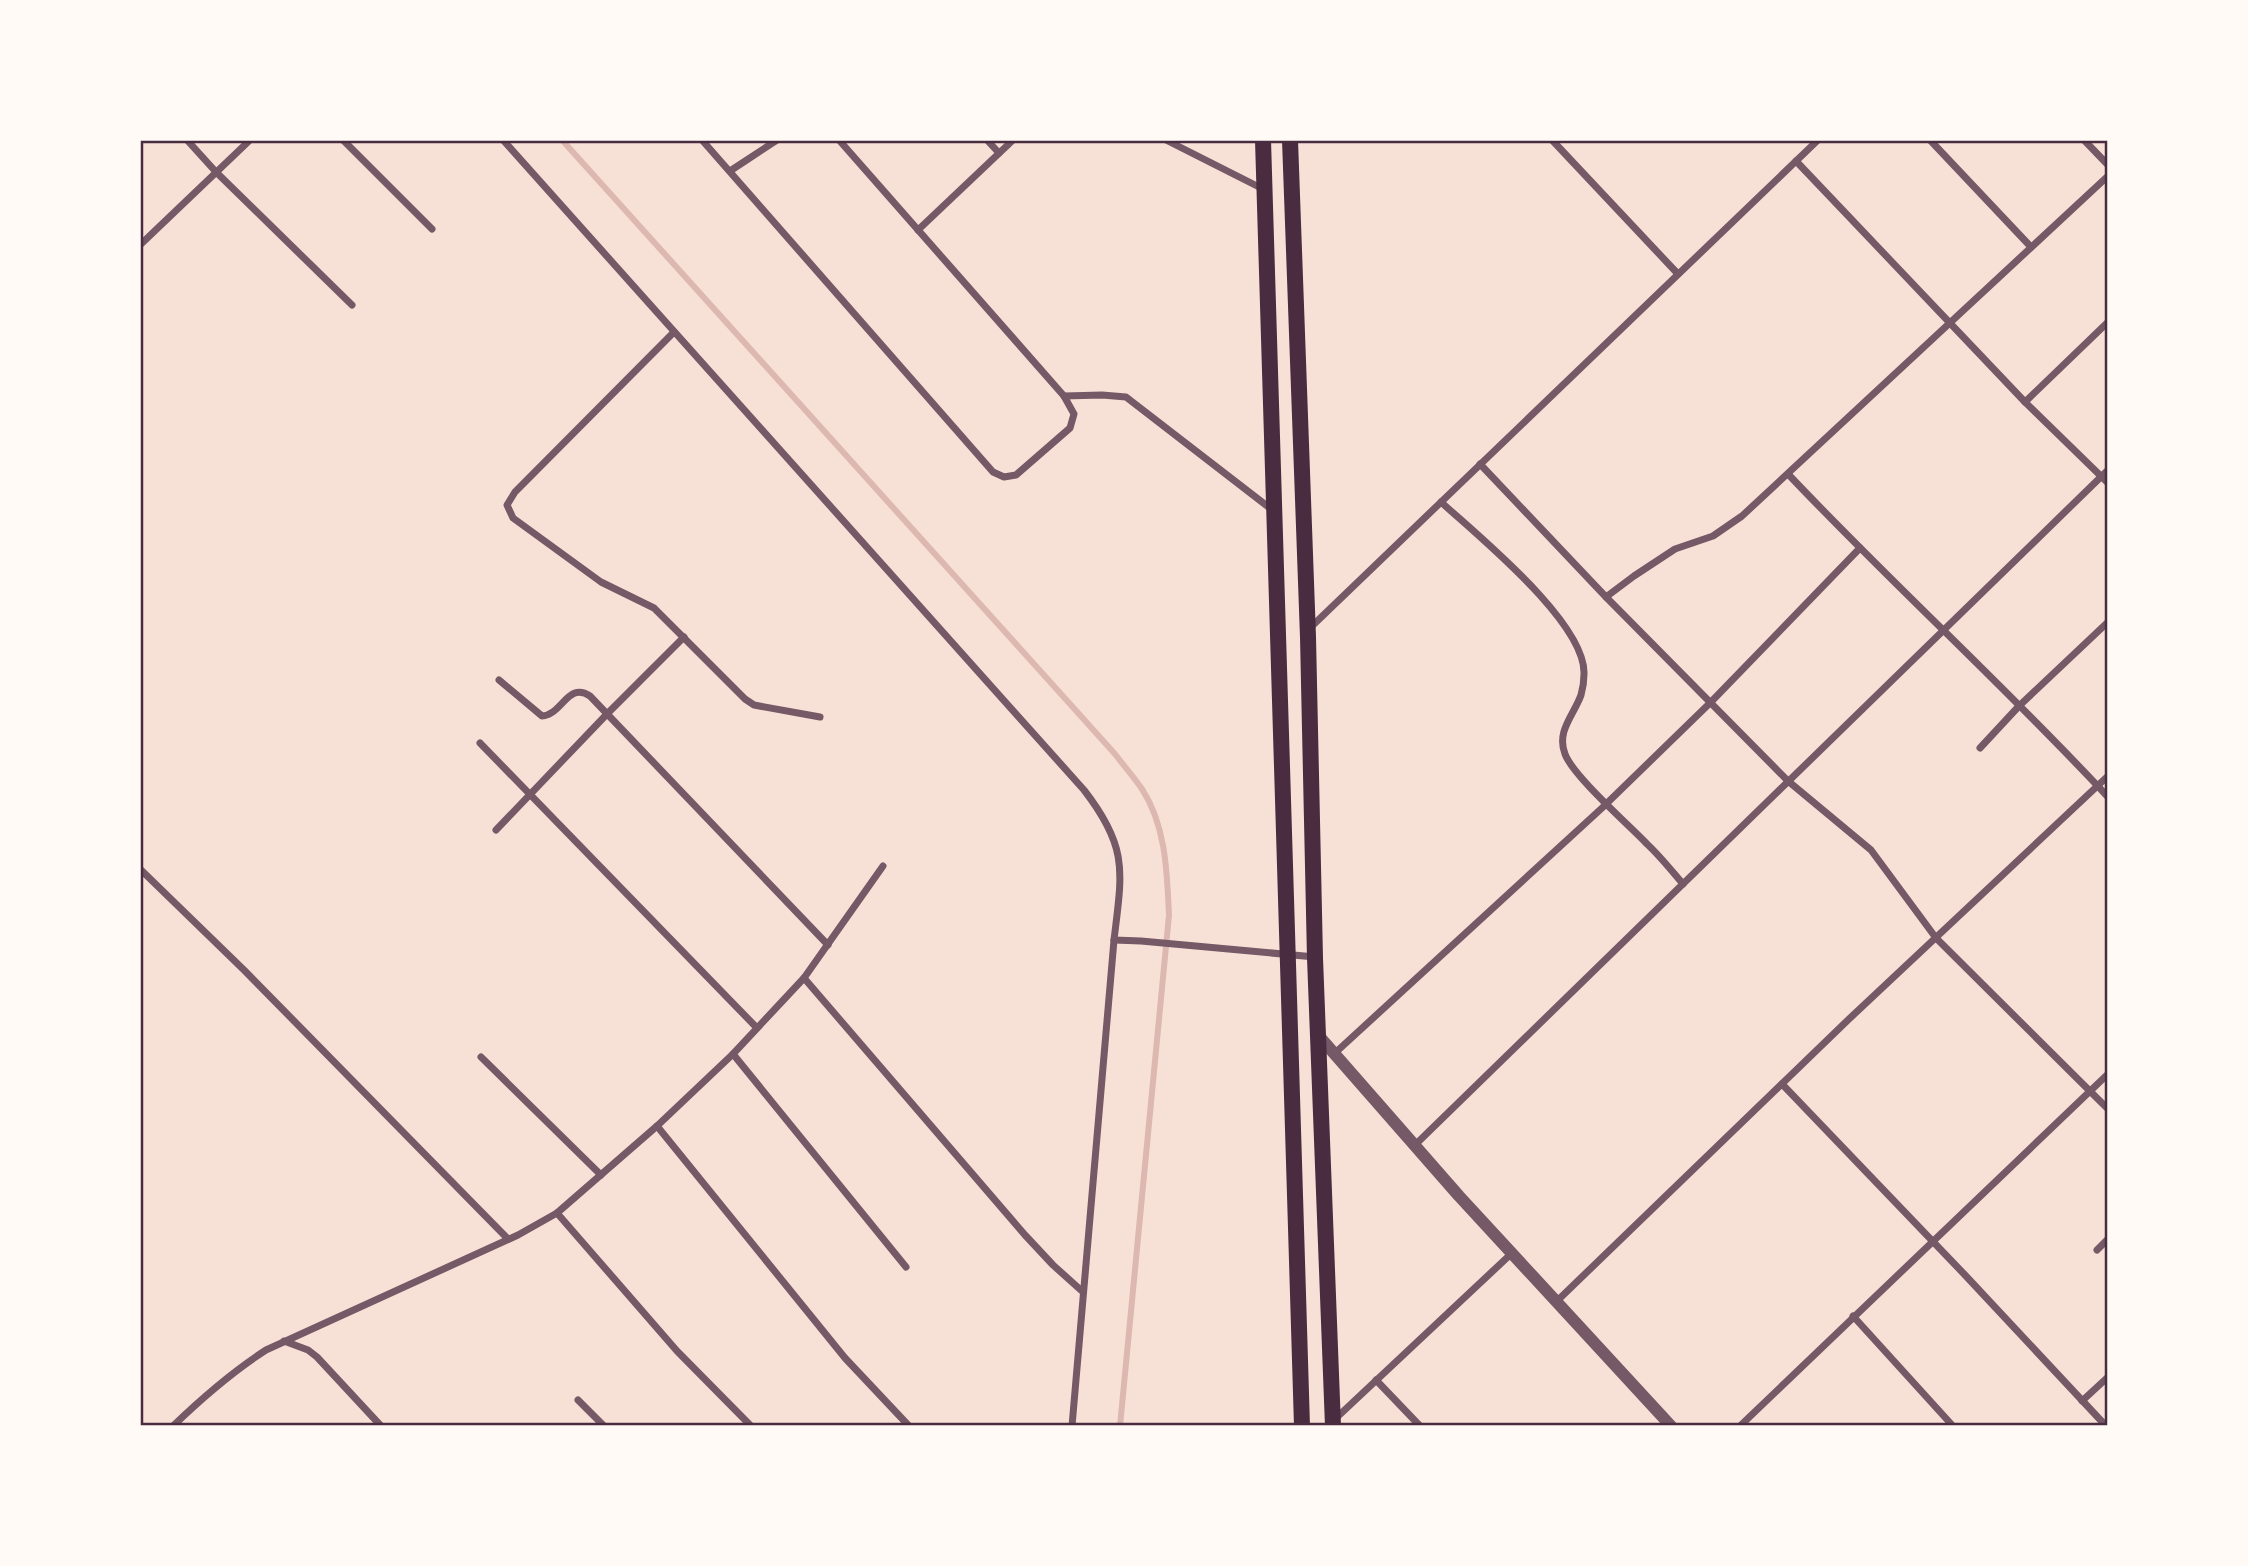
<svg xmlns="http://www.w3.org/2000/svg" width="2248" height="1566" font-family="'Source Serif 4',serif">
	<rect width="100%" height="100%" fill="#f7e1d7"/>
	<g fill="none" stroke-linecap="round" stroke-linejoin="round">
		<path stroke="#dcb8b0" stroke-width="6" d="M 562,140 L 1115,754 C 1124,766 1134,777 1142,789 C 1166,826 1167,872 1169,915 L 1120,1426"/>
		<g stroke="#755966" stroke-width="7">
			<polyline points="187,140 216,172 352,305"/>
			<polyline points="343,140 432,229"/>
			<path d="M 503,140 L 1084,790 C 1129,848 1122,872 1114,940 L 1072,1426"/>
			<polyline points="702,140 993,472 1004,477 1016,475 1070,428 1074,414 1064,396 839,140"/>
			<polyline points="987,140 999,153"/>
			<polyline points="1166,140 1263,189"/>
			<polyline points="1552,140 1678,274"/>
			<polyline points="1930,140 2031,247"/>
			<polyline points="2084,140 2108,165"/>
			<polyline points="1796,161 2025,402 2108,483"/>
			<polyline points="730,171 777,140"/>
			<polyline points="918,230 1013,140"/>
			<polyline points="140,245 250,140"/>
			<polyline points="674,332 515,492 507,505 513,518 601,582 654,608 745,699 754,705 820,717"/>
			<polyline points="1064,396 1102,395 1126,397 1271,509"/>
			<polyline points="2025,402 2108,322"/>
			<polyline points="1480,464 1606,597 1788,781 1871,850 1936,938 2108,1109"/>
			<path d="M 1788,474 C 1892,584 2005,686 2108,797"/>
			<path d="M 1441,502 C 1478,536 1586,623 1584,674 C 1584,682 1583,688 1581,695 C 1574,715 1556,731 1565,754 C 1573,776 1629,825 1647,844 C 1660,856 1671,870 1683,884"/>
			<polyline points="1606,597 1634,576 1675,549 1713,536 1742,516 2108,176"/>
			<polyline points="1311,627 1818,140"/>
			<path d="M 499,680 L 542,716 C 562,715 568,681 590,696 L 828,945"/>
			<polyline points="480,743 757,1028"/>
			<polyline points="1980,748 2019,706 2108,622"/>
			<polyline points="496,830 607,714 684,637"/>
			<polyline points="140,869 245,971 508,1239"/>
			<polyline points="1114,940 1141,941 1315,957"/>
			<polyline points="804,978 1025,1235 1053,1265 1083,1292"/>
			<polyline points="1335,1053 1602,808 1710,703 1860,548"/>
			<polyline points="733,1054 906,1267"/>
			<polyline points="481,1057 601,1175"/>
			<polyline points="1782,1084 1965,1275 2106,1426"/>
			<polyline points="657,1126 845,1358 909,1426"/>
			<polyline points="1415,1145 2108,470"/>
			<polyline points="557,1213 677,1351 751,1426"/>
			<polyline points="2097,1250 2108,1239"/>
			<polyline points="1557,1301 1849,1019 2108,776"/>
			<polyline points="1853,1316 1952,1425"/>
			<polyline points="284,1341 308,1350 317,1357 381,1426"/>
			<polyline points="1376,1380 1420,1426"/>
			<polyline points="578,1400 604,1426"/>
			<polyline points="2082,1401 2108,1377"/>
			<polyline points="1334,1420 1512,1253"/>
			<path d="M 173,1426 C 202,1398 232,1372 266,1350 L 518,1235 L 557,1213 L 657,1126 L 733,1054 L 804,978 L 883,866"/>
			<polyline points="1740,1426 2108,1074"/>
		</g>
		<polyline stroke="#755966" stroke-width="12" points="1318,1035 1459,1196 1671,1426"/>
		<g stroke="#4a2c40" stroke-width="16">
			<polyline points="1263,140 1302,1426"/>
			<polyline points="1290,140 1308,637 1315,958 1333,1426"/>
		</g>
	</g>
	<rect width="2248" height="1566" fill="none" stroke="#fffaf5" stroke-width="284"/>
	<rect x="142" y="142" width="1964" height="1282" fill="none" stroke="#4a2c40" stroke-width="2.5"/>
</svg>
